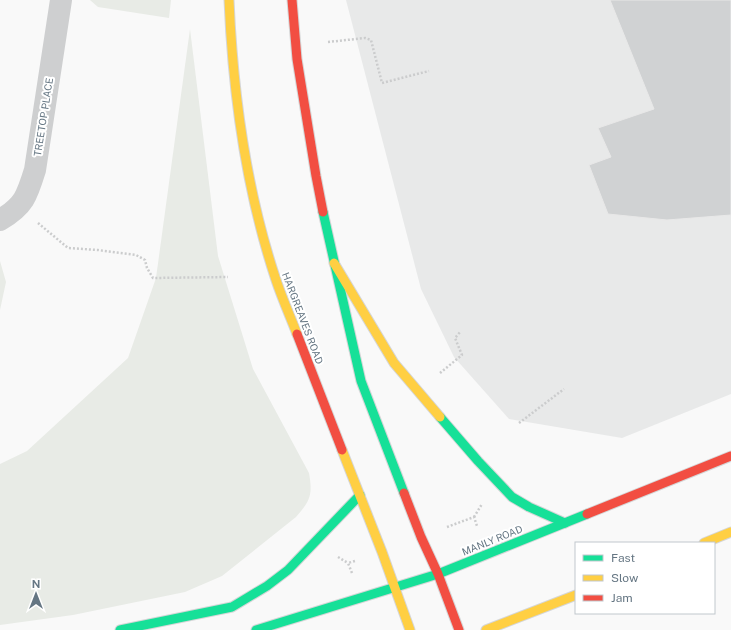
<svg xmlns="http://www.w3.org/2000/svg" width="731" height="630" font-family="'Public Sans',sans-serif">
	<rect width="100%" height="100%" fill="#f9f9f9"/>
	<polygon fill="#e8e9e9" points="346,0 731,0 731,394 622,438 509,419 454,357 421,289"/>
	<g fill="#e8ebe6">
		<polygon points="90,0 171,0 169,18 98,7"/>
		<path d="M 190,29 L 218,256 L 253,369 L 309,473 C 313,495 310,501 296,517 L 222,576 L 185,592 L 73,615 L 0,625 L 0,464 L 27,451 L 128,358 L 156,278 Z"/>
		<polygon points="0,261 6,282 0,310"/>
	</g>
	<polygon fill="#d0d2d3" stroke="#e8e8e8" points="610,0 731,0 731,215 667,220 608,214 589,165 611,157 598,128 654,109"/>
	<g fill="none" stroke-linecap="round" stroke-linejoin="round">
		<defs>
			<g id="fast">
				<polyline points="323,212 361,381 404,493"/>
				<polyline points="440,417 478,461 512,497 529,507 565,523"/>
				<polyline points="120,630 232,607 267,586 288,570 360,495"/>
				<polyline points="256,630 438,574 587,514"/>
			</g>
			<g id="slow">
				<path d="M 229,0 C 233,95 246,190 276,280 C 282,298 290,316 297,334"/>
				<polyline points="334,263 394,363 440,417"/>
				<polyline points="342,450 382,552 410,630"/>
				<polyline points="704,543 731,532"/>
				<polyline points="486,630 576,595"/>
			</g>
			<g id="jam">
				<polyline points="292,0 297,59 316,176 323,212"/>
				<polyline points="297,334 342,450"/>
				<polyline points="404,493 421,537 438,574 459,630"/>
				<polyline points="587,514 731,456"/>
			</g>
		</defs>
		<use href="#fast" stroke="#d5d6d7" stroke-width="11"/>
		<use href="#slow" stroke="#d5d6d7" stroke-width="11"/>
		<use href="#jam" stroke="#d5d6d7" stroke-width="11"/>
		<g stroke="#cbcccd" stroke-width="2.5" stroke-dasharray="2 2" stroke-linecap="butt">
			<polyline points="328,42 365,38 371,40 382,83 429,71"/>
			<polyline points="38,223 68,248 98,250 136,255 145,260 147,268 153,278 228,277"/>
			<polyline points="440,373 462,355 455,338 461,331"/>
			<polyline points="519,423 564,389"/>
			<polyline points="474,517 482,504"/>
			<polyline points="447,527 474,517 477,526"/>
			<polyline points="338,557 348,563"/>
			<polyline points="352,573 348,563 355,561"/>
		</g>
		<path stroke="#cecfd0" stroke-width="22" d="M 0,220 C 24,206 27,196 35,170 L 61,0"/>
		<use href="#fast" stroke="#16e098" stroke-width="9"/>
		<use href="#slow" stroke="#ffcf43" stroke-width="9"/>
		<use href="#jam" stroke="#f24e42" stroke-width="9"/>
	</g>
	<g text-anchor="middle" dominant-baseline="central" stroke-width="4" stroke-linejoin="round" paint-order="stroke">
		<g font-size="10" fill="#657683" stroke="#fff">
			<text transform="translate(43 117) rotate(-81)">TREETOP PLACE</text>
			<text transform="translate(303 318) rotate(69)">HARGREAVES ROAD</text>
			<text transform="translate(492 540) rotate(-22)">MANLY ROAD</text>
		</g>
	</g>
	<rect x="575" y="542" width="140" height="72" fill="#ffffff" stroke="#c1c8cd"/>
	<rect x="583" y="555" width="20" height="6" fill="#16e098" stroke="#c1c8cd"/>
	<text x="611" y="562" font-size="12" fill="#657683">Fast</text>
	<rect x="583" y="575" width="20" height="6" fill="#ffcf43" stroke="#c1c8cd"/>
	<text x="611" y="582" font-size="12" fill="#657683">Slow</text>
	<rect x="583" y="595" width="20" height="6" fill="#f24e42" stroke="#c1c8cd"/>
	<text x="611" y="602" font-size="12" fill="#657683">Jam</text>
	<g transform="translate(36 594)" stroke="#ffffff" stroke-width="3" paint-order="stroke">
	<path d="M0-3L7 15L0 10L-7 15Z" fill="#657683"/>
	<text y="-6" font-size="11" font-weight="bold" text-anchor="middle" fill="#657683">N</text>
	</g>
</svg>
